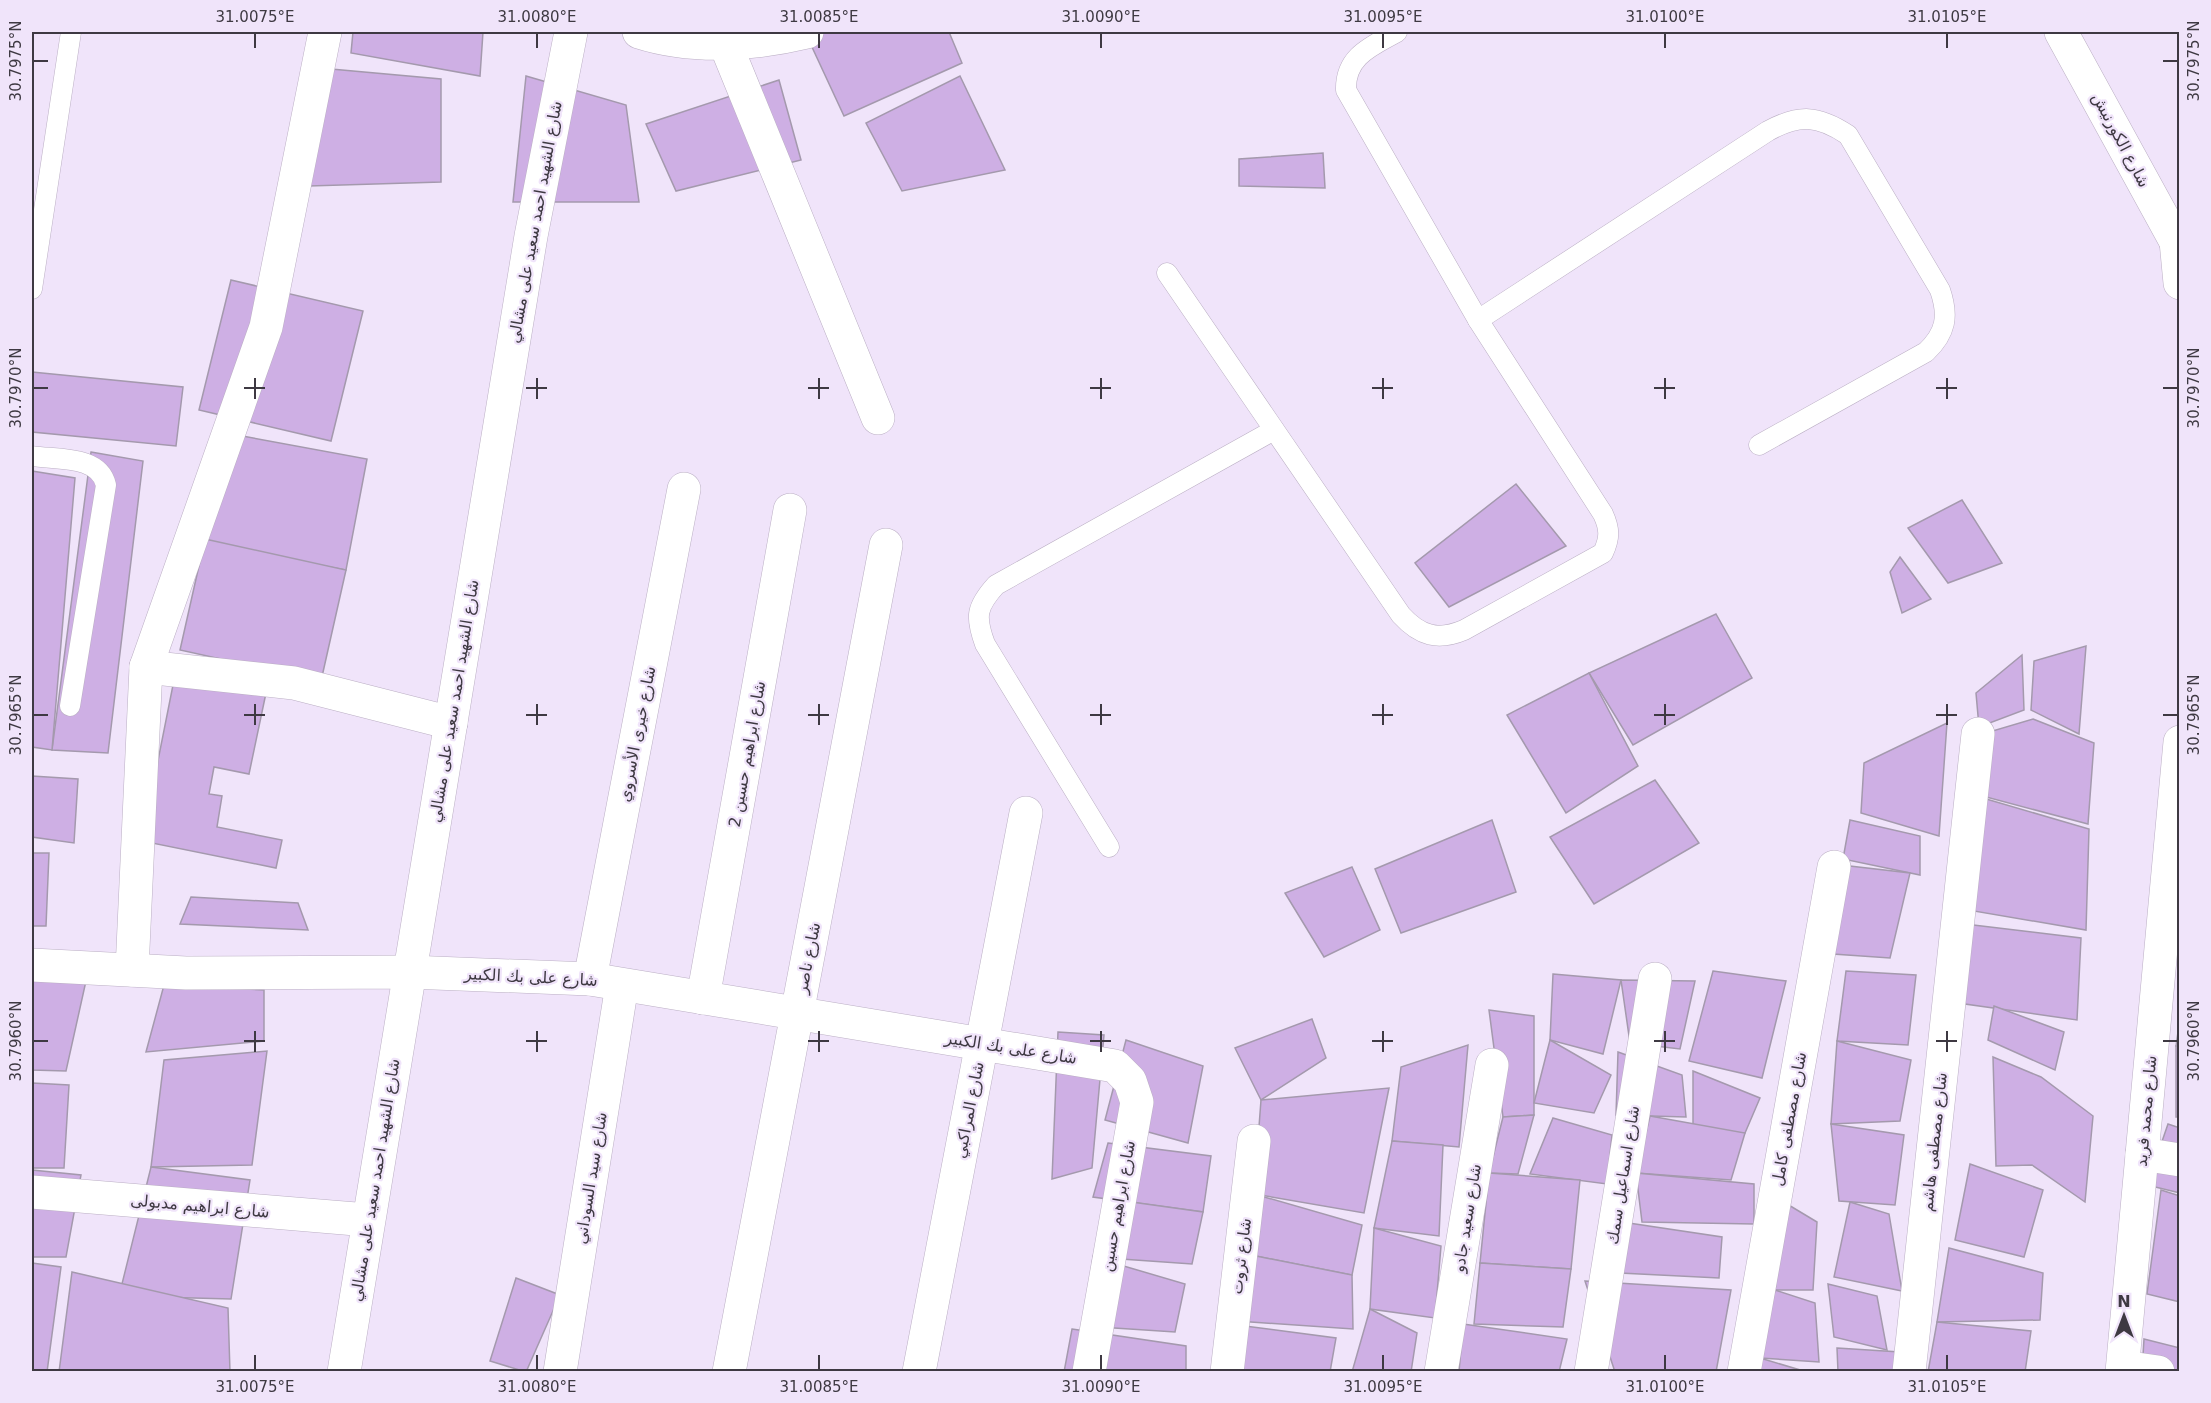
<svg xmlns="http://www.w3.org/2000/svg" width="2211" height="1403" font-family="'DejaVu Sans',Cairo,sans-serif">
	<rect width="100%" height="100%" fill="#f0e4fa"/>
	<g fill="#ceafe4" stroke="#a499ad" stroke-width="1.5">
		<polygon points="353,32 483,32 480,76 351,53"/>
		<polygon points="805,32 949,32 962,63 844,116"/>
		<polygon points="331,69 441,79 441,182 309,186"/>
		<polygon points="526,76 626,105 639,202 513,202"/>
		<polygon points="960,76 1005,170 902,191 866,123"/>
		<polygon points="779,80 801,160 676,191 646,124"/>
		<polygon points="1323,153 1325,188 1239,186 1239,159"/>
		<polygon points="231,280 363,311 331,441 199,410"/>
		<polygon points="32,372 183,387 176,446 32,432"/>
		<polygon points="226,433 367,459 346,570 205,544"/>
		<polygon points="91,452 143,461 108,753 52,750"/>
		<polygon points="32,471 75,478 52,750 32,747"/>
		<polygon points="1516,484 1566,546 1449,607 1415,563"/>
		<polygon points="1962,500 2002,563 1948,583 1908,528"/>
		<polygon points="205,539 346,570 321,681 180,650"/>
		<polygon points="1900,557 1931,599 1902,613 1890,572"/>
		<polygon points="1716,614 1752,678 1633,745 1589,673"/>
		<polygon points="2086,646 2079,734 2031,710 2034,661"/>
		<polygon points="2022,655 2024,710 1979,727 1976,693"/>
		<polygon points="1589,673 1638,766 1566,813 1507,715"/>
		<polygon points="175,675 266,693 249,774 214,767 209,794 222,796 217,827 282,840 276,868 142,841"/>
		<polygon points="2033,719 2094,743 2088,824 1975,794 1989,732"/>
		<polygon points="1947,723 1939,836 1861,813 1864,763"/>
		<polygon points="32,776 78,779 74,843 32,837"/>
		<polygon points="1655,780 1699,843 1594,904 1550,837"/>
		<polygon points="1976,796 2089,829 2086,930 1962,909"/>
		<polygon points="1492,820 1516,892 1401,933 1375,869"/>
		<polygon points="1850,820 1920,836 1920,875 1843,859"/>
		<polygon points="32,853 49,853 46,926 32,926"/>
		<polygon points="1841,865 1910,873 1890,958 1833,954"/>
		<polygon points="1352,867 1380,930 1324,957 1285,893"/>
		<polygon points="191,897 298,903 308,930 180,924"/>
		<polygon points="2180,906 2180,957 2171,956"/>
		<polygon points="1965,924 2081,938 2077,1020 1951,1002"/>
		<polygon points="1713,971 1786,981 1762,1078 1689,1061"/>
		<polygon points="1846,971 1916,975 1908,1045 1837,1041"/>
		<polygon points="1553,974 1621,980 1603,1054 1550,1040"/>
		<polygon points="32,979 86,981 66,1071 32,1070"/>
		<polygon points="1621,980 1695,981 1680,1049 1630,1043"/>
		<polygon points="164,985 264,990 264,1041 146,1052"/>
		<polygon points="1994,1006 2064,1032 2055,1070 1988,1040"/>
		<polygon points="1489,1010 1534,1016 1534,1115 1503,1117"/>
		<polygon points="2180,1018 2180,1046 2176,1046"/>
		<polygon points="1312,1019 1326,1058 1261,1100 1235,1048"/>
		<polygon points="1058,1032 1104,1035 1092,1168 1052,1179"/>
		<polygon points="1126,1040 1203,1066 1188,1143 1105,1120"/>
		<polygon points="1550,1040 1611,1075 1594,1113 1534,1103"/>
		<polygon points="1837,1041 1911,1060 1900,1121 1831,1124"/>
		<polygon points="1468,1045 1459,1147 1392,1141 1401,1067"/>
		<polygon points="2176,1046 2180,1047 2180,1117 2176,1117"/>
		<polygon points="267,1051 252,1165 151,1167 164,1060"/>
		<polygon points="1618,1052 1682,1075 1686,1117 1616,1115"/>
		<polygon points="1993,1057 2041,1077 2093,1116 2085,1202 2032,1165 1996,1166"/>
		<polygon points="1693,1071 1760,1098 1745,1133 1693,1133"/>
		<polygon points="32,1083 69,1085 64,1168 32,1168"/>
		<polygon points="1389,1088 1364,1213 1254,1194 1261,1100"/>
		<polygon points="1534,1115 1518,1174 1489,1173 1503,1117"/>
		<polygon points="1650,1116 1745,1133 1731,1180 1636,1173"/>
		<polygon points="1553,1118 1612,1135 1607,1184 1530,1174"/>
		<polygon points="1831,1124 1904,1135 1895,1205 1839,1201"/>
		<polygon points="2168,1124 2180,1128 2180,1193 2147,1185"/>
		<polygon points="1392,1141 1443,1145 1439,1236 1374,1228"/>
		<polygon points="1108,1143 1211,1156 1203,1212 1093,1197"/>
		<polygon points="1970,1164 2043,1190 2024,1257 1955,1240"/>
		<polygon points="151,1167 250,1180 231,1299 119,1296"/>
		<polygon points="32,1170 81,1175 66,1257 32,1257"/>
		<polygon points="1489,1173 1580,1180 1571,1269 1480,1263"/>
		<polygon points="1636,1173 1754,1184 1754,1224 1642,1222"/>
		<polygon points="2161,1190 2180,1196 2180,1302 2147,1294"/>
		<polygon points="1254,1194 1362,1225 1352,1275 1246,1254"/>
		<polygon points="1110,1199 1203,1212 1192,1264 1093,1257"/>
		<polygon points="1850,1202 1889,1214 1902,1291 1834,1277"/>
		<polygon points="1787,1204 1817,1222 1813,1290 1775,1290"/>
		<polygon points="1622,1222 1722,1237 1719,1278 1620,1273"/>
		<polygon points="1374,1228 1441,1246 1435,1318 1370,1309"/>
		<polygon points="1949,1248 2043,1273 2040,1320 1937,1322"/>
		<polygon points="1246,1254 1352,1275 1353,1329 1237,1321"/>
		<polygon points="1093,1257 1185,1284 1175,1332 1084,1326"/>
		<polygon points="32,1263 61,1267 47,1372 32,1372"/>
		<polygon points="1480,1263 1571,1269 1563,1327 1474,1324"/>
		<polygon points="72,1272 228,1308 230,1372 59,1372"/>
		<polygon points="516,1278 560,1295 526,1372 490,1361"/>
		<polygon points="1585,1281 1731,1290 1716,1372 1615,1372"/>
		<polygon points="1828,1284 1877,1296 1887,1350 1834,1337"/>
		<polygon points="1775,1290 1815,1303 1819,1362 1760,1358"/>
		<polygon points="1370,1309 1417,1333 1411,1372 1352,1372"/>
		<polygon points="1937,1322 2031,1331 2025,1372 1928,1372"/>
		<polygon points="1463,1324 1567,1339 1559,1372 1459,1372"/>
		<polygon points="1237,1325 1336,1338 1330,1372 1233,1372"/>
		<polygon points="1072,1329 1186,1346 1186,1372 1064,1372"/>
		<polygon points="2144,1339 2180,1348 2180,1372 2142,1372"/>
		<polygon points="1837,1348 1900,1352 1899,1372 1838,1372"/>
		<polygon points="1760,1358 1807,1372 1758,1372"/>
	</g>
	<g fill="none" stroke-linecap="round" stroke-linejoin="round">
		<defs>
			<g id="lane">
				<path d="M 1167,273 L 1401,615 C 1420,636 1438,641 1464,630 L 1603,553 C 1610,538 1610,529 1603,514 L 1478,320 L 1346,90 C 1345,56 1372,46 1397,32"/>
				<polyline points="32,289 71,32"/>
				<path d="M 1478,320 L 1768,131 C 1799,114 1818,115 1848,135 L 1940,290 C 1949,316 1946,333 1926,352 L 1759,445"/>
				<path d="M 32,456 C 57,460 99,455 106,485 L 70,706"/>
				<path d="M 1109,847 L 985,644 C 975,617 976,607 996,585 L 1274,430"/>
			</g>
			<g id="street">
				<path d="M 639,32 C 692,49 753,45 807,32"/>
				<polyline points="725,43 878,418"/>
				<polyline points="2176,241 2180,283"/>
				<polyline points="146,667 294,683 451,723"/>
				<polyline points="32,965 186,973 409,972 590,979 1115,1066 1130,1081 1137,1102 1089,1372"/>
				<polyline points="132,970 146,667 266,327 325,32"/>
				<polyline points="590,979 684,489"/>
				<polyline points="703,998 790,510"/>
				<polyline points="2142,1154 2180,1160"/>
				<polyline points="32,1192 368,1220"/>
				<polyline points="2123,1367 2158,1372"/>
				<polyline points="344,1372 531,236 571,32"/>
				<polyline points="560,1372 622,985"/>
				<polyline points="729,1372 886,545"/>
				<polyline points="919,1372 1026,813"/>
				<polyline points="1227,1372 1254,1141"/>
				<polyline points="1441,1372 1492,1065"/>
				<polyline points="1591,1372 1655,979"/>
				<polyline points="1744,1372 1834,867"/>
				<polyline points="1909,1372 1978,734"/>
				<polyline points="2122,1372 2180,742"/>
			</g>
			<polyline id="secondary" points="2061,32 2180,249"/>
		</defs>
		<use href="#lane" stroke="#bbafc4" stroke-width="21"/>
		<use href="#street" stroke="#bbafc4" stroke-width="34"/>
		<use href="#secondary" stroke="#bbafc4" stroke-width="34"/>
		<use href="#lane" stroke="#fff" stroke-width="20"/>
		<use href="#street" stroke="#fff" stroke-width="33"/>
		<use href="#secondary" stroke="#fff" stroke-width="33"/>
	</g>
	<path fill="none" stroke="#3e3942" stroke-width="2" d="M 255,33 L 255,48M 537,33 L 537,48M 819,33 L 819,48M 1101,33 L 1101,48M 1383,33 L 1383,48M 1665,33 L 1665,48M 1947,33 L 1947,48M 33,61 L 48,61M 2163,61 L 2178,61M 255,378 L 255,399M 537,378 L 537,399M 819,378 L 819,399M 1101,378 L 1101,399M 1383,378 L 1383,399M 1665,378 L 1665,399M 1947,378 L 1947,399M 33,388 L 48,388M 244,388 L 265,388M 526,388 L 547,388M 808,388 L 829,388M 1090,388 L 1111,388M 1372,388 L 1393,388M 1654,388 L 1675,388M 1936,388 L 1957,388M 2163,388 L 2178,388M 255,704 L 255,725M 537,704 L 537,725M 819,704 L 819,725M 1101,704 L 1101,725M 1383,704 L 1383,725M 1665,704 L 1665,725M 1947,704 L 1947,725M 33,715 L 48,715M 244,715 L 265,715M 526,715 L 547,715M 808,715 L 829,715M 1090,715 L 1111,715M 1372,715 L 1393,715M 1654,715 L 1675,715M 1936,715 L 1957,715M 2163,715 L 2178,715M 255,1031 L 255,1052M 537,1031 L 537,1052M 819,1031 L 819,1052M 1101,1031 L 1101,1052M 1383,1031 L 1383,1052M 1665,1031 L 1665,1052M 1947,1031 L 1947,1052M 33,1041 L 48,1041M 244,1041 L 265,1041M 526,1041 L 547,1041M 808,1041 L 829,1041M 1090,1041 L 1111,1041M 1372,1041 L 1393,1041M 1654,1041 L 1675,1041M 1936,1041 L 1957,1041M 2163,1041 L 2178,1041M 255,1355 L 255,1370M 537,1355 L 537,1370M 819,1355 L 819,1370M 1101,1355 L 1101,1370M 1383,1355 L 1383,1370M 1665,1355 L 1665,1370M 1947,1355 L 1947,1370"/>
	<g text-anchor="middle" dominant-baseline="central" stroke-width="4.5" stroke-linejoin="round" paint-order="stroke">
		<g font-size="16" fill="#3e3942" stroke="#f0e4fa">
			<text transform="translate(2121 140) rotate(62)">شارع الكورنيش</text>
			<text transform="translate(535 222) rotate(-80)">شارع الشهيد احمد سعيد على مشالي</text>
			<text transform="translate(454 701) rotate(-81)">شارع الشهيد احمد سعيد على مشالي</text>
			<text transform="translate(637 734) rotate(-79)">شارع خيرى الأسروي</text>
			<text transform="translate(747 754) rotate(-80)">شارع ابراهيم حسين 2</text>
			<text transform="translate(808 958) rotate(-79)">شارع ناصر</text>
			<text transform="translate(531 977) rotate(3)">شارع على بك الكبير</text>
			<text transform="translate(1011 1048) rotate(9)">شارع على بك الكبير</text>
			<text transform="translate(969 1110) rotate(-79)">شارع المراكبي</text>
			<text transform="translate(2146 1111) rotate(-85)">شارع محمد فريد</text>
			<text transform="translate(1789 1119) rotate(-80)">شارع مصطفى كامل</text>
			<text transform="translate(1934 1142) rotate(-84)">شارع مصطفى هاشم</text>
			<text transform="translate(1623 1175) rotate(-81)">شارع اسماعيل سمك</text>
			<text transform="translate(591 1178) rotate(-81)">شارع سيد السوداني</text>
			<text transform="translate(375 1180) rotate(-81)">شارع الشهيد احمد سعيد على مشالي</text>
			<text transform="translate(200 1206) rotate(5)">شارع ابراهيم مدبولى</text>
			<text transform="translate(1118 1206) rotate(-80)">شارع ابراهيم حسين</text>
			<text transform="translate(1467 1218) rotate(-81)">شارع سعيد جادو</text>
			<text transform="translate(1241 1256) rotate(-83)">شارع ثروت</text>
		</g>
	</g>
	<rect width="2211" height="1403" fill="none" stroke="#f0e4fa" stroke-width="66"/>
	<g transform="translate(2124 1316)" stroke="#f0e4fa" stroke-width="4.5" paint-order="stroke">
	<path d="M0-4.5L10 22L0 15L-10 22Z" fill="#3e3942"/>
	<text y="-9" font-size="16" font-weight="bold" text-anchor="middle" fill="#3e3942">N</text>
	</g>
	<rect x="33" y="33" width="2145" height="1337" fill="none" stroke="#3e3942" stroke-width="2"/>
	<g font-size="15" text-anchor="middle" fill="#3e3942">
		<text x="255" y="22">31.0075°E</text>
		<text x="537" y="22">31.0080°E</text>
		<text x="819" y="22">31.0085°E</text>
		<text x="1101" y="22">31.0090°E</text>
		<text x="1383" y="22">31.0095°E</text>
		<text x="1665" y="22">31.0100°E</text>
		<text x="1947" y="22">31.0105°E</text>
		<text transform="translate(16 61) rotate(-90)" y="5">30.7975°N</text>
		<text transform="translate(2194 61) rotate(-90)" y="5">30.7975°N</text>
		<text transform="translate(16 388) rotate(-90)" y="5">30.7970°N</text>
		<text transform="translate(2194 388) rotate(-90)" y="5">30.7970°N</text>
		<text transform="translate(16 715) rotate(-90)" y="5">30.7965°N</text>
		<text transform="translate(2194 715) rotate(-90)" y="5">30.7965°N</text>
		<text transform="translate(16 1041) rotate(-90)" y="5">30.7960°N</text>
		<text transform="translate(2194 1041) rotate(-90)" y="5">30.7960°N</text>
		<text x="255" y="1392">31.0075°E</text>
		<text x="537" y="1392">31.0080°E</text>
		<text x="819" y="1392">31.0085°E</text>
		<text x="1101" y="1392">31.0090°E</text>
		<text x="1383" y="1392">31.0095°E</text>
		<text x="1665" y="1392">31.0100°E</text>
		<text x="1947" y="1392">31.0105°E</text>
	</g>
</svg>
